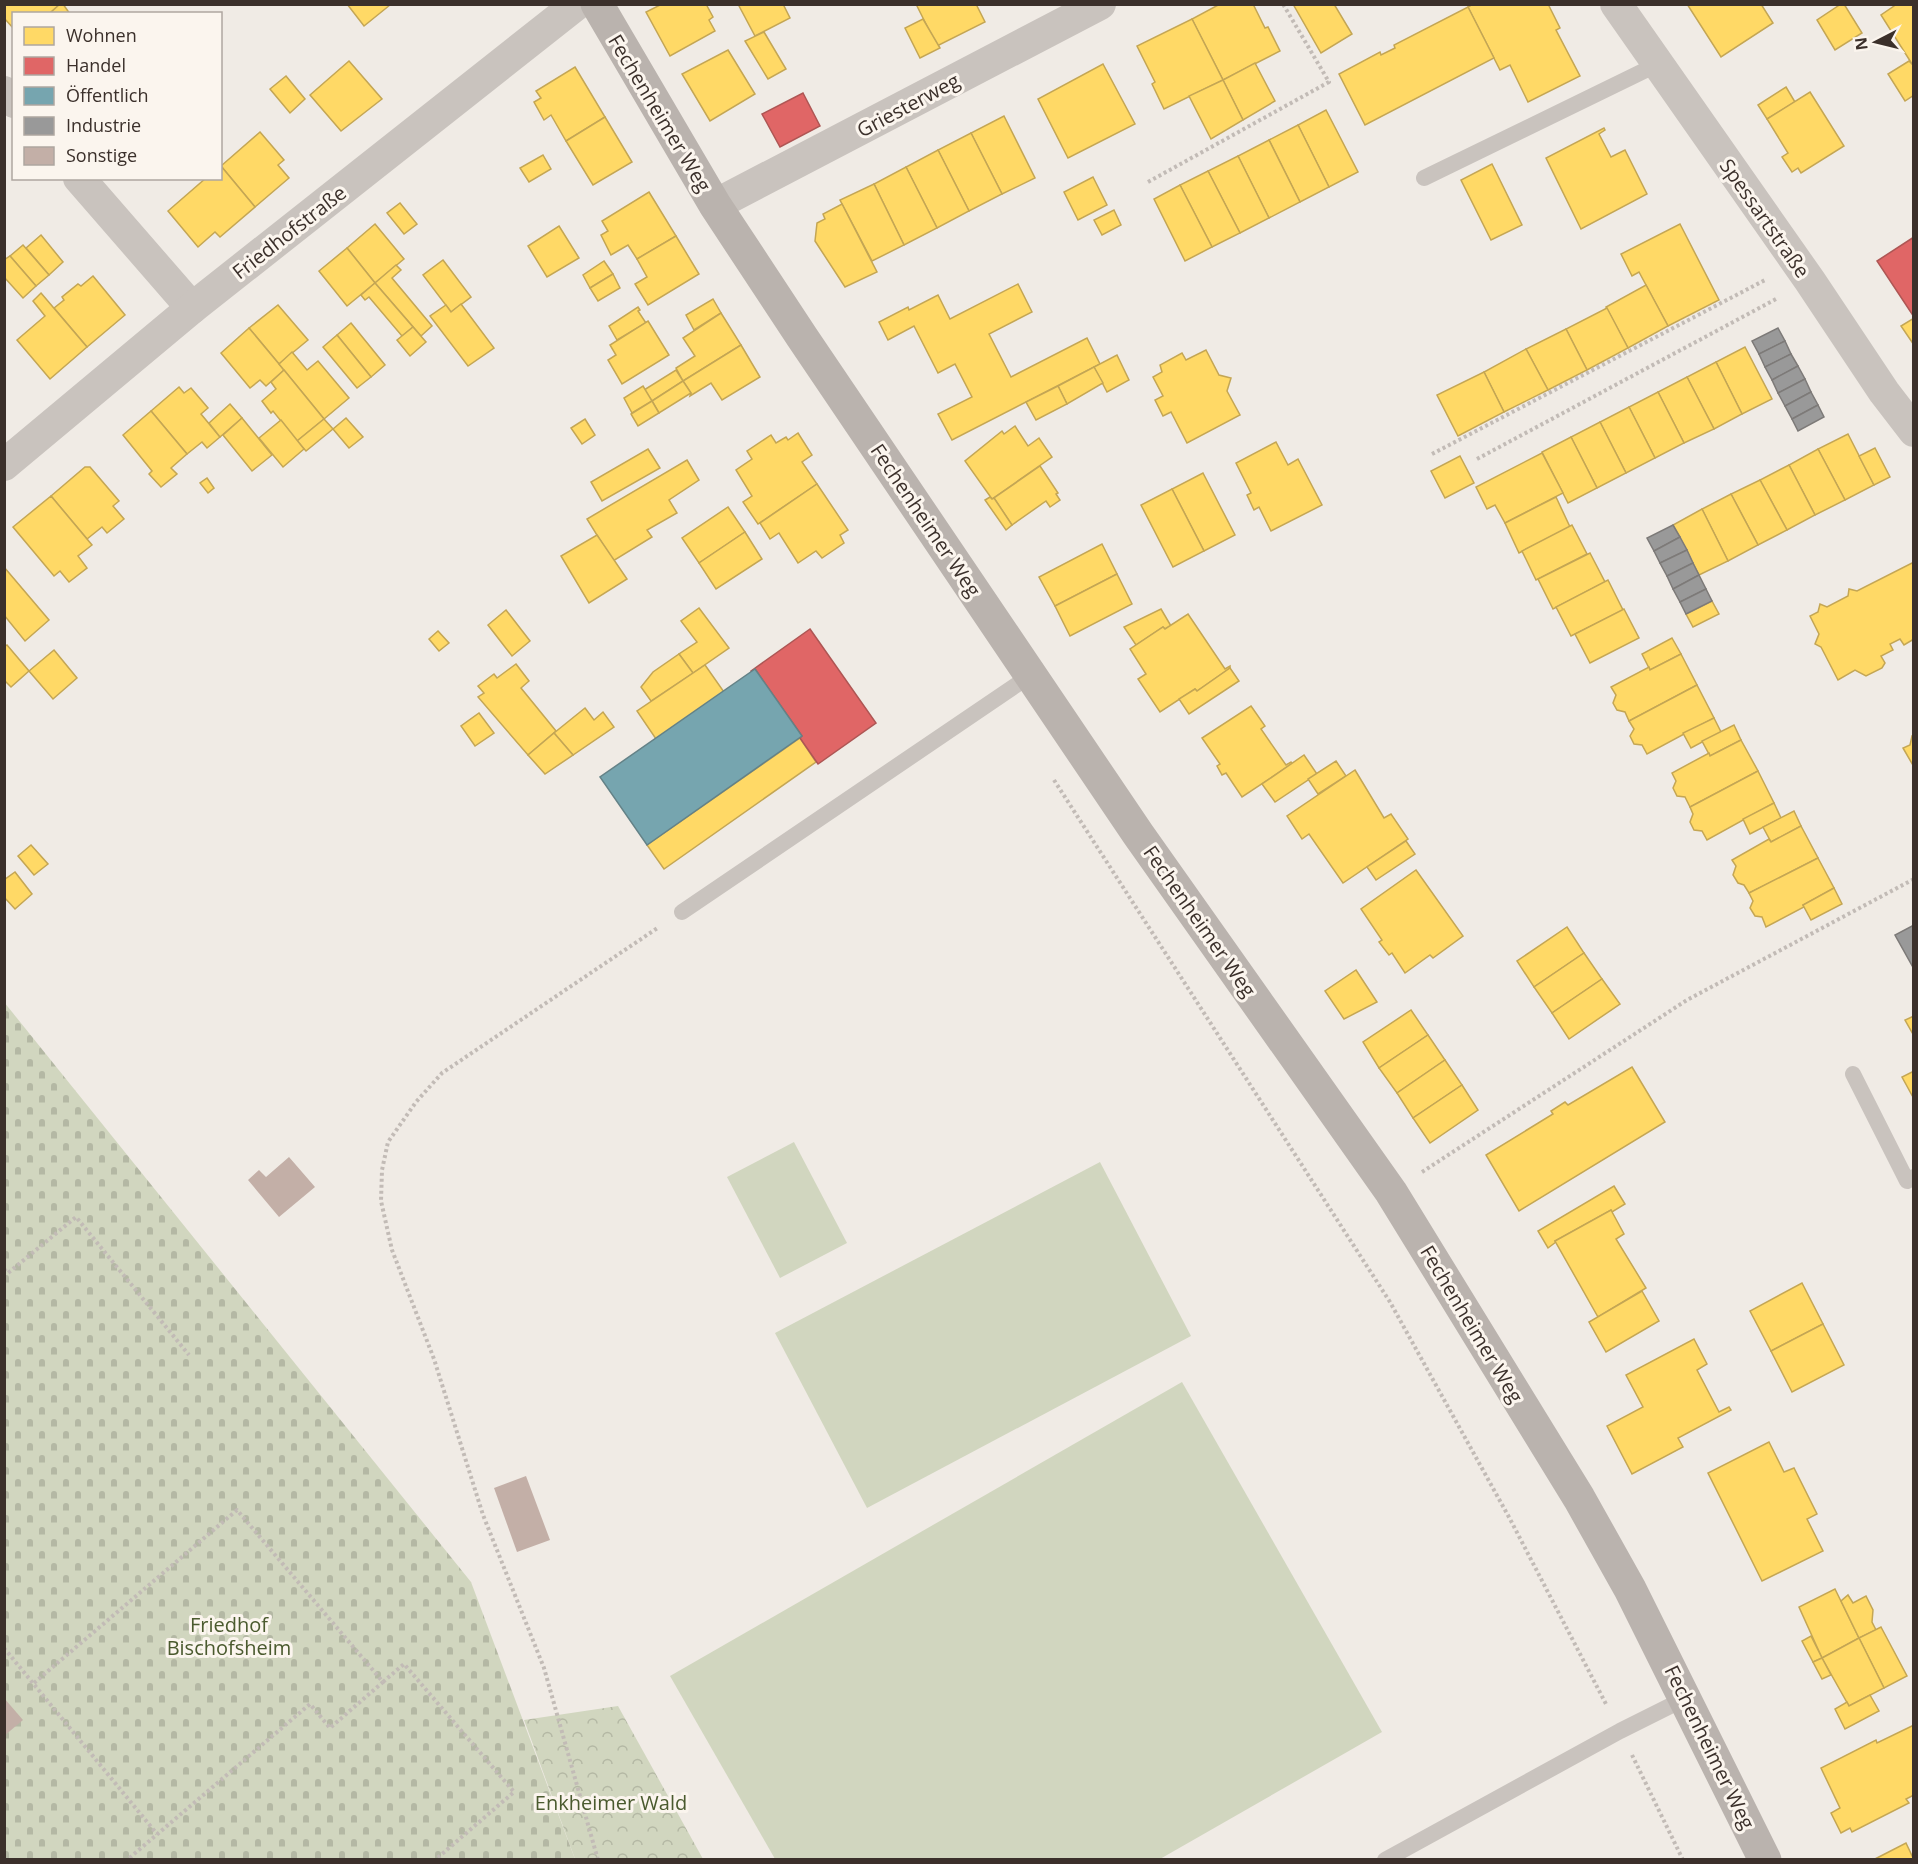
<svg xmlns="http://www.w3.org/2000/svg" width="1918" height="1864" font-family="'Open Sans',sans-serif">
	<defs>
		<pattern id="forest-crowns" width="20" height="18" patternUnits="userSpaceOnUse" patternTransform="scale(1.5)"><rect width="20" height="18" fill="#d1d6bf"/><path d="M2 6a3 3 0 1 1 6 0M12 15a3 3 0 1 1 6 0" fill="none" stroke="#b4b8a4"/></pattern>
		<pattern id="cemetery-stones" width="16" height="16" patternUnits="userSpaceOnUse" patternTransform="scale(1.5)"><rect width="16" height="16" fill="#d1d6bf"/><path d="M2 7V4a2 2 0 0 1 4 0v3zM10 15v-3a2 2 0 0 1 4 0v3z" fill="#b4b8a4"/></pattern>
	</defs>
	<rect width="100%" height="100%" fill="#f0ebe5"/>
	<polygon fill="url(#forest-crowns)" points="618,1706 703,1859 575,1859 524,1720"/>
	<polygon fill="url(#cemetery-stones)" points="4,1002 471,1582 575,1859 5,1859"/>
	<g fill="#d1d6bf">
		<polygon points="794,1142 847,1243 780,1278 727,1177"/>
		<polygon points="1100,1162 1191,1336 867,1508 775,1333"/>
		<polygon points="1182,1382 1382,1732 1160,1859 775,1859 670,1676"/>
	</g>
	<g fill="#ffd966" stroke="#c4a654" stroke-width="1.5">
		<polygon points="4,4 60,4 49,14 14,14 14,29 4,18"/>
		<polygon points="60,4 63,4 70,14 49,14"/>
		<polygon points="347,4 390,4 390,5 364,26"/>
		<polygon points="662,4 706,4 713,17 709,20 715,31 670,56 646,12"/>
		<polygon points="738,4 783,4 790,18 755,36"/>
		<polygon points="916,4 976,4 985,22 937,46"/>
		<polygon points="1220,4 1253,4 1265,28 1268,27 1280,51 1223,80 1192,19"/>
		<polygon points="1293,4 1334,4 1352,34 1321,53"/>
		<polygon points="1473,4 1548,4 1560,28 1556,30 1580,76 1528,102 1510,65 1500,70 1468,7"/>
		<polygon points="1687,4 1761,4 1773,23 1721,57"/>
		<polygon points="1841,4 1844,4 1862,33 1835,50 1817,20"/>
		<polygon points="1893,4 1914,4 1914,63 1912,64 1881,15 1894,6"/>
		<polygon points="1468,7 1494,58 1365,125 1339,74 1380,52 1381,55 1395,48 1394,45"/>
		<polygon points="923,19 940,48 920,58 905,28"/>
		<polygon points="1192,19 1223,80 1164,109 1152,84 1155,82 1137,46"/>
		<polygon points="764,32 786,69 768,79 745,41"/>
		<polygon points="728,50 755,94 710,121 682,74"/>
		<polygon points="349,61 382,99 341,131 310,95"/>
		<polygon points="1909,61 1912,64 1914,63 1914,95 1905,101 1888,74"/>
		<polygon points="1255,63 1275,101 1243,120 1223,80"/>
		<polygon points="1103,64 1135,124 1068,158 1038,99"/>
		<polygon points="575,67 605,117 566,141 551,115 544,120 534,102 541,98 536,91"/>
		<polygon points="286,76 305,99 290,113 270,89"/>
		<polygon points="1223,80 1243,120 1211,139 1189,96"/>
		<polygon points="1786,87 1795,102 1767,119 1758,105"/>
		<polygon points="1810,92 1844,146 1801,173 1798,168 1792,172 1782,157 1788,153 1767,119"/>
		<polygon points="1326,110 1358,172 1329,187 1298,125"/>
		<polygon points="1004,116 1035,178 1002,194 971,133"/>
		<polygon points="605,117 632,162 593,185 566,141"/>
		<polygon points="1298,125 1329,187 1300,202 1269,140"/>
		<polygon points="1604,128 1605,130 1599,134 1611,157 1625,150 1647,194 1581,229 1546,158"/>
		<polygon points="260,132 284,160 278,165 289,178 255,207 221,166"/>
		<polygon points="971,133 1002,194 969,211 938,150"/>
		<polygon points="1269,140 1300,202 1269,218 1238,156"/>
		<polygon points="938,150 969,211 937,228 906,167"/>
		<polygon points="543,155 551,169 529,182 520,168"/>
		<polygon points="1238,156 1269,218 1240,233 1208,171"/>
		<polygon points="1492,164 1522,225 1491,240 1461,180"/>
		<polygon points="221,166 255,207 220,237 215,232 198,247 168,211 206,178 220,178"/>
		<polygon points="906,167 937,228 904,245 874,184"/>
		<polygon points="1208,171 1240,233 1212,247 1180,185"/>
		<polygon points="1093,177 1107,205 1078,220 1064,192"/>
		<polygon points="874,184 904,245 872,261 840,200"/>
		<polygon points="1180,185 1212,247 1185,261 1154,199"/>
		<polygon points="649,192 676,236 637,259 628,245 611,255 601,235 608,231 602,221"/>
		<polygon points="400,203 417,224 404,234 387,213"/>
		<polygon points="842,204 877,272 845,287 815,241 817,223 825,219 823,214"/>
		<polygon points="1114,210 1121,225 1102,235 1094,220"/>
		<polygon points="375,224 404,259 375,283 347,248"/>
		<polygon points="1680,224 1719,300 1668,326 1639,272 1632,276 1621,254"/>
		<polygon points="559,226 579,258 547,277 528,246"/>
		<polygon points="41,235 63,262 49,275 26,248"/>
		<polygon points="676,236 699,274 648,305 635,284 647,277 637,259"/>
		<polygon points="23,245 49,275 36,286 10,256"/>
		<polygon points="347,248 375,283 347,306 319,271"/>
		<polygon points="10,256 36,286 23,298 4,277 4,260"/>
		<polygon points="443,260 471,297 451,312 423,275"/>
		<polygon points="604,261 613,274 590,288 583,275"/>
		<polygon points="396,265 401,270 392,278 432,326 421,336 375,283"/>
		<polygon points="613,274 620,288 598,301 590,288"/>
		<polygon points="93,276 125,315 87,347 54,308 64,300 62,297 78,284 81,286"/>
		<polygon points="375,283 413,327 402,336 369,297 365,300 361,295"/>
		<polygon points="1018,284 1032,312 989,334 1011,377 1087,338 1100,364 952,440 938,414 972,397 955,364 938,373 914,326 888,340 879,322 908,307 909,310 938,295 950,319"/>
		<polygon points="1646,285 1668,326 1628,348 1606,307"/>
		<polygon points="41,293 87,347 50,379 17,340 45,316 33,301"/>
		<polygon points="713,299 721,313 694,330 686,315"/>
		<polygon points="461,304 494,348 468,366 430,316 446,305 451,312"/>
		<polygon points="278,305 308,340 279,364 249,328"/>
		<polygon points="638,307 640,310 638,311 646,323 617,340 609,326"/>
		<polygon points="1607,308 1628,348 1587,370 1566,329"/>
		<polygon points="721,313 741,345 683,381 676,368 695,356 683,338"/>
		<polygon points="1914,318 1914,345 1901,326"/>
		<polygon points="648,321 669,355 622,384 608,360 616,355 610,345"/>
		<polygon points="351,323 385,365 371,377 337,335"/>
		<polygon points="413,327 426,342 410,356 397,340"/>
		<polygon points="249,328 284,370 266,386 260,380 250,388 221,353"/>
		<polygon points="1566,329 1587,370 1548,390 1526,349"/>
		<polygon points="337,335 371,377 357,388 323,347"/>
		<polygon points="741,345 760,377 722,400 711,383 690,396 691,393 683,381"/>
		<polygon points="1745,347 1772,399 1742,414 1716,362"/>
		<polygon points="1526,349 1548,390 1504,412 1484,372"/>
		<polygon points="1206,350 1219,375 1231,378 1227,391 1240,415 1187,443 1171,412 1163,416 1155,400 1163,396 1153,377 1162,372 1160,365 1182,353 1186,360"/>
		<polygon points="292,352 307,370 318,361 349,398 324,419 279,364"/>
		<polygon points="1117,355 1129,380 1107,392 1094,367"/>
		<polygon points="1716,362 1742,414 1714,429 1687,377"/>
		<polygon points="1094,367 1103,383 1067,404 1058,386"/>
		<polygon points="284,370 324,419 297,441 273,411 271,413 262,401 276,389 271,382"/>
		<polygon points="676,370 683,381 652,401 644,390"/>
		<polygon points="1484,372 1504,412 1458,436 1437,395"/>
		<polygon points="1687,377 1714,429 1684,443 1658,392"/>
		<polygon points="683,381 691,393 659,413 652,401"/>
		<polygon points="643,386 652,401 632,413 624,398"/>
		<polygon points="1058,386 1067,404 1036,420 1026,402"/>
		<polygon points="179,387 184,393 191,388 208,408 201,414 220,437 207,448 202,442 187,454 151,411"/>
		<polygon points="1658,392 1684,443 1655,458 1629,407"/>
		<polygon points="652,401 659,413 638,426 631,414"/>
		<polygon points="230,404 242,418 220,437 209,423"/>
		<polygon points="1629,407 1655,458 1626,473 1600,422"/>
		<polygon points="151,411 187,454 171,468 177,474 161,487 149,474 152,471 123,435"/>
		<polygon points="242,418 272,455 252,471 223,435"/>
		<polygon points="346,418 363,437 349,448 333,429"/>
		<polygon points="324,419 333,429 306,451 297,441"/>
		<polygon points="585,419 595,435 582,444 571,428"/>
		<polygon points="281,420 304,449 283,467 259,438"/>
		<polygon points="1600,422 1626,473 1597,488 1571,437"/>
		<polygon points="1015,426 1028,446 1039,438 1052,457 992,499 965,461 1002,431 1004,434"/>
		<polygon points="798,433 812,455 802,462 817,484 758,524 743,502 752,496 736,470 752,459 747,451 771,435 776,443 786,437 788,440"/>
		<polygon points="1848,434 1874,485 1845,500 1818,449"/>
		<polygon points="1571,437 1597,488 1568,503 1542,452"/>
		<polygon points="1276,442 1288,465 1298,459 1322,505 1271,531 1259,507 1254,510 1247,495 1251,493 1236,463"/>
		<polygon points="1875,448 1890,477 1874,485 1859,456"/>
		<polygon points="648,449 660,468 602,501 591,482"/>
		<polygon points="1818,449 1845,500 1815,515 1789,465"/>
		<polygon points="1542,453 1563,493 1505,523 1495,505 1487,509 1476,487"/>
		<polygon points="1460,456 1474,483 1445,498 1431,471"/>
		<polygon points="687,460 699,480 669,500 677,513 647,530 652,537 613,561 587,519"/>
		<polygon points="1789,465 1815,515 1787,530 1760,480"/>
		<polygon points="1040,466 1058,493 1056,494 1060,500 1050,507 1046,501 1012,525 994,498"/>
		<polygon points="85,467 90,467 119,501 113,506 124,519 107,533 102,527 87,539 51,496"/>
		<polygon points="1203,473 1235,535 1204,551 1172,489"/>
		<polygon points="207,478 214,488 208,493 200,483"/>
		<polygon points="1760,480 1787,530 1758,545 1731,494"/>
		<polygon points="817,484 848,530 840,535 844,543 822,558 816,551 798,563 779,533 770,539 760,523"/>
		<polygon points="1172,489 1204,551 1173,567 1141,505"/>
		<polygon points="1731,494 1758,545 1728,561 1702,509"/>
		<polygon points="51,496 92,545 78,556 87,568 69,582 60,571 54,576 13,527"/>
		<polygon points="990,497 992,499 994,498 1012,525 1006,530 985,500"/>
		<polygon points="1556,497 1570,527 1519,553 1505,523"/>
		<polygon points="728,507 745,532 699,563 682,538"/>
		<polygon points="1702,509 1728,561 1699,575 1673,525"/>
		<polygon points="1572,525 1587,554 1536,580 1522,551"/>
		<polygon points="745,532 762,559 716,589 699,563"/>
		<polygon points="597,535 627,579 589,603 561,556"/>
		<polygon points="1102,544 1117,574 1055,606 1039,577"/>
		<polygon points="1590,553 1605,582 1553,609 1538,579"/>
		<polygon points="1914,562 1914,639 1904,645 1900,639 1890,644 1893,650 1881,656 1885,663 1882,668 1866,676 1855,670 1838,680 1821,647 1815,644 1819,634 1810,616 1818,612 1820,604 1827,607 1848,596 1849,589 1857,591"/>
		<polygon points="4,567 49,620 25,641 4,615"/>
		<polygon points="1117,574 1132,604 1070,636 1055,606"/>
		<polygon points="1608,580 1623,610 1571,636 1556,607"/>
		<polygon points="1712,601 1719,614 1693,627 1686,614"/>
		<polygon points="699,608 729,648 693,673 679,654 697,642 681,621"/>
		<polygon points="1161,609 1171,626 1165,629 1163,627 1136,645 1124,627"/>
		<polygon points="1624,609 1639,638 1590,663 1575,634"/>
		<polygon points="506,610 530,641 512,656 488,625"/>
		<polygon points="1188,614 1225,669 1230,666 1230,668 1197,691 1195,689 1160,712 1138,679 1146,674 1130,649 1163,627 1165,629"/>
		<polygon points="438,631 449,643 439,651 429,639"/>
		<polygon points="1672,638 1681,654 1650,670 1642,654"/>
		<polygon points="7,645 29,671 11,687 4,680 4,647"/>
		<polygon points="54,650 77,678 53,699 29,671"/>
		<polygon points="679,654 693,673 651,701 641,687 653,672"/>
		<polygon points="1681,654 1697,685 1629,721 1625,712 1617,710 1613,703 1616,695 1611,687 1649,667 1650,670"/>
		<polygon points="516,664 529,681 521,688 556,731 528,755 478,697 484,693 478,686 494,674 497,678"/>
		<polygon points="705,665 724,692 656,739 637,711"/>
		<polygon points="1230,668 1239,681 1189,714 1179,699 1195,689 1197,691"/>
		<polygon points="1697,685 1714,718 1647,754 1642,745 1634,744 1630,736 1634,729 1629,721"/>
		<polygon points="1251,706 1265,726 1261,729 1286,765 1291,762 1292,764 1242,797 1226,773 1222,775 1217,766 1220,764 1202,738"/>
		<polygon points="585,708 594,720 603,712 614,727 573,755 554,733"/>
		<polygon points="479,713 494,733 475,746 461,726"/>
		<polygon points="1714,718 1721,732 1691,748 1683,733"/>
		<polygon points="1734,725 1741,740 1710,756 1702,741"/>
		<polygon points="554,733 573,755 545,774 528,755"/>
		<polygon points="1912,736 1914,737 1914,767 1903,748 1910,745"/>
		<polygon points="800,738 816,762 664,869 647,845"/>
		<polygon points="1741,740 1758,771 1690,807 1685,797 1677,796 1673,788 1676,781 1672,773 1709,753 1710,756"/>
		<polygon points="1304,755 1317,774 1275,802 1262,784"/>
		<polygon points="1336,761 1346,776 1318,794 1308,779"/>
		<polygon points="1355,770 1384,818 1391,814 1408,839 1343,883 1309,834 1302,839 1287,816"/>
		<polygon points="1758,771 1774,803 1707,840 1702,831 1694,830 1690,822 1693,814 1690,807"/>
		<polygon points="1774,803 1781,818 1750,834 1743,819"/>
		<polygon points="1794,811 1801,826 1771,842 1763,827"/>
		<polygon points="1801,826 1818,858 1749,893 1744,885 1738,883 1733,875 1736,866 1732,860 1769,839 1771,842"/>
		<polygon points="1406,841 1415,854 1376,880 1367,867"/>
		<polygon points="31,845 48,864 34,875 18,856"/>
		<polygon points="1818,858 1834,888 1803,905 1804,907 1766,927 1762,917 1755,916 1750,908 1753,901 1749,893"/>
		<polygon points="1416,870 1463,936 1433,958 1430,955 1405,973 1392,953 1389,955 1379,942 1382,940 1361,909"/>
		<polygon points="15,872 32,894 15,909 4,897 4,880"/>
		<polygon points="1834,888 1842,904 1811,920 1803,905"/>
		<polygon points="1567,927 1584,953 1534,987 1517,961"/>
		<polygon points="1584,953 1602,979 1552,1013 1534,987"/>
		<polygon points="1356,970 1377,1002 1344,1019 1325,991"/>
		<polygon points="1602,979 1620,1004 1569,1039 1552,1013"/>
		<polygon points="1411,1010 1428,1035 1379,1068 1363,1042"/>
		<polygon points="1914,1016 1914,1036 1905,1020"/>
		<polygon points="1428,1035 1445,1060 1397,1093 1379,1068"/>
		<polygon points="1445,1060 1462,1085 1413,1118 1397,1093"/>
		<polygon points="1632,1067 1665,1122 1519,1211 1486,1155 1553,1114 1551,1111 1565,1102 1568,1105"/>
		<polygon points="1914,1071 1914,1099 1902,1077"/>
		<polygon points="1462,1085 1478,1110 1430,1143 1413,1118"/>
		<polygon points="1614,1186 1625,1204 1612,1212 1611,1210 1555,1241 1556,1242 1548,1248 1538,1231"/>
		<polygon points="1611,1210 1624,1234 1616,1239 1646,1288 1598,1317 1555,1241"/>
		<polygon points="1802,1283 1823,1324 1771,1351 1750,1311"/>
		<polygon points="1642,1291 1659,1321 1606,1352 1589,1322"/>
		<polygon points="1823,1324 1844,1365 1792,1392 1771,1351"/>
		<polygon points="1694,1339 1707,1364 1697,1370 1719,1412 1729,1407 1731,1410 1678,1438 1683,1447 1632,1474 1607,1426 1643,1407 1626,1375"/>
		<polygon points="1769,1442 1784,1472 1794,1468 1817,1514 1807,1519 1823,1551 1762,1581 1708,1473"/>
		<polygon points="1835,1589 1859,1638 1822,1658 1799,1607"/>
		<polygon points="1848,1595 1853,1603 1866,1596 1873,1610 1872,1622 1876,1630 1859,1638 1841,1601"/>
		<polygon points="1881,1627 1907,1676 1884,1688 1859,1638"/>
		<polygon points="1811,1636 1822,1658 1813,1662 1802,1641"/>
		<polygon points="1859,1638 1884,1688 1849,1706 1822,1658"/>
		<polygon points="1822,1658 1831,1675 1822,1679 1813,1662"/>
		<polygon points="1870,1695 1879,1711 1845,1729 1835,1709 1847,1702 1849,1706"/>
		<polygon points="1914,1725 1914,1795 1906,1799 1909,1803 1852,1832 1850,1828 1841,1833 1831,1813 1840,1808 1821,1768 1876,1740 1877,1743"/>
		<polygon points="1906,1843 1914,1860 1873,1860"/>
	</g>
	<g fill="#e06666" stroke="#ae5654" stroke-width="1.5">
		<polygon points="803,93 820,126 780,147 762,114"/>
		<polygon points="1914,237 1914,317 1877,261"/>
		<polygon points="810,629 876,723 818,764 800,738 802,736 755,669 752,672 751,671"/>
	</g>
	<polygon fill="#76a5af" stroke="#648287" stroke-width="1.5" points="755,669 802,736 647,845 600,777"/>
	<g fill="#999" stroke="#7d7a78" stroke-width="1.5">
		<polygon points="1778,328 1785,341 1759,354 1752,341"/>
		<polygon points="1785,341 1791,354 1765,367 1759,354"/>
		<polygon points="1791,354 1798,366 1772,380 1765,367"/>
		<polygon points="1798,366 1805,379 1778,393 1772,380"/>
		<polygon points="1805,379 1811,392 1785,406 1778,393"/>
		<polygon points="1811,392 1818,405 1792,419 1785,406"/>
		<polygon points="1818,405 1824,417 1798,431 1792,419"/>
		<polygon points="1673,525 1680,537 1654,551 1647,538"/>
		<polygon points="1680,537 1687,550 1660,563 1654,551"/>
		<polygon points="1687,550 1693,563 1667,576 1660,563"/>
		<polygon points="1693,563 1699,575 1673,589 1667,576"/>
		<polygon points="1699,575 1706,589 1680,602 1673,589"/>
		<polygon points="1706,589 1712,601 1686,614 1680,602"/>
		<polygon points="1914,925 1914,969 1895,935"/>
	</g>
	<g fill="#c3afa7">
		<polygon points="289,1157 315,1187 279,1217 248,1180 259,1170 266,1177"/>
		<polygon points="526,1476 550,1540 517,1552 494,1488"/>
		<polygon points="4,1698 23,1720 4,1736"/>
	</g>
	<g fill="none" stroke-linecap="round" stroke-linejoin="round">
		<g stroke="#c2bbb6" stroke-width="4" stroke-dasharray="3 3" stroke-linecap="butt">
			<polyline points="1148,182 1329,82 1283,4"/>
			<polyline points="1432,454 1767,279"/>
			<polyline points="1477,459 1778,298"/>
			<polyline points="1054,780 1390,1302 1510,1519 1607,1706"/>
			<polyline points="1422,1172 1687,1000 1914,879"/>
			<polyline points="4,1269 8,1273 76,1217 189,1355"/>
			<polyline points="4,1648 157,1834"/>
			<polyline points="383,1682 404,1664 514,1792 435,1860"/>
			<polyline points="34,1683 237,1510 383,1682 330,1728 310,1704 127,1860"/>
			<polyline points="1632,1755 1683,1860"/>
			<polyline points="598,1860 544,1668 483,1515 434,1359 392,1250 381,1201 382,1170 388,1142 416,1102 442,1073 659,927"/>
		</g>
		<g stroke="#c9c3be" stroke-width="16">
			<polyline points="1424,178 1658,64"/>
			<polyline points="682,912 1031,675"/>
			<polyline points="1853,1074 1907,1181 1914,1177"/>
			<polyline points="1385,1860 1620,1731 1686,1698"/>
		</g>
		<g stroke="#c9c3be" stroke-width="32">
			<polyline points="1616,4 1810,281 1884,392 1914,431"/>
			<polyline points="4,92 14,102"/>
			<polyline points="79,178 192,308"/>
			<polyline points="715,205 1100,4"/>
			<polyline points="4,465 192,308 577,4"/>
		</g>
		<polyline stroke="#bab3ae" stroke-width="33" points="597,4 715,205 802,337 1138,834 1391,1192 1579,1498 1630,1589 1765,1860"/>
	</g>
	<g text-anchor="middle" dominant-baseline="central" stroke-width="6" stroke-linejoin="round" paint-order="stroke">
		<g font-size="20" fill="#3b302b" stroke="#fbf5ee">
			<text transform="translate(908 105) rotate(-28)">Griesterweg</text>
			<text transform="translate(660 113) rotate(59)">Fechenheimer Weg</text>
			<text transform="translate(1765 218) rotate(55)">Spessartstraße</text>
			<text transform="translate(289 232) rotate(-38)">Friedhofstraße</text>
			<text transform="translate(926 520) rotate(56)">Fechenheimer Weg</text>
			<text transform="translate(1200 921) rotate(55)">Fechenheimer Weg</text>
			<text transform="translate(1472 1324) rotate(59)">Fechenheimer Weg</text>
			<text transform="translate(1710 1747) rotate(64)">Fechenheimer Weg</text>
		</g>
		<g font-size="20" fill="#4a5a2e" stroke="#fbf5ee">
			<text x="229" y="1624">Friedhof<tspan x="229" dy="23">Bischofsheim</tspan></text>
			<text x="611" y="1802">Enkheimer Wald</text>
		</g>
	</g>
	<rect width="1918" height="1864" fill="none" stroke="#3b302b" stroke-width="12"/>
	<rect x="12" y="12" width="210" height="168" fill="#fbf5ee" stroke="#aea6a0" stroke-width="1.5"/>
	<rect x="24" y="27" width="30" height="18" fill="#ffd966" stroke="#aea6a0" stroke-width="1.5"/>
	<text x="66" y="42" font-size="18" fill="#3b302b">Wohnen</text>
	<rect x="24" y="57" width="30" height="18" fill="#e06666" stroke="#aea6a0" stroke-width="1.5"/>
	<text x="66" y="72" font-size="18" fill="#3b302b">Handel</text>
	<rect x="24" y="87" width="30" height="18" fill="#76a5af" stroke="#aea6a0" stroke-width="1.5"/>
	<text x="66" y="102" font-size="18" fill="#3b302b">Öffentlich</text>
	<rect x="24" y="117" width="30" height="18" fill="#999999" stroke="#aea6a0" stroke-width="1.5"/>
	<text x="66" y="132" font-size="18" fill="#3b302b">Industrie</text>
	<rect x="24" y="147" width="30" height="18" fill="#c3afa7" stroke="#aea6a0" stroke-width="1.5"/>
	<text x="66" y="162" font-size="18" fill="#3b302b">Sonstige</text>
	<g transform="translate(1876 42) rotate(263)" stroke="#fbf5ee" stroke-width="4.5" paint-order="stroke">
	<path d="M0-4.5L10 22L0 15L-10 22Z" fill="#3b302b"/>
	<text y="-9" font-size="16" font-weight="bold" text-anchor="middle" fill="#3b302b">N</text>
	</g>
</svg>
